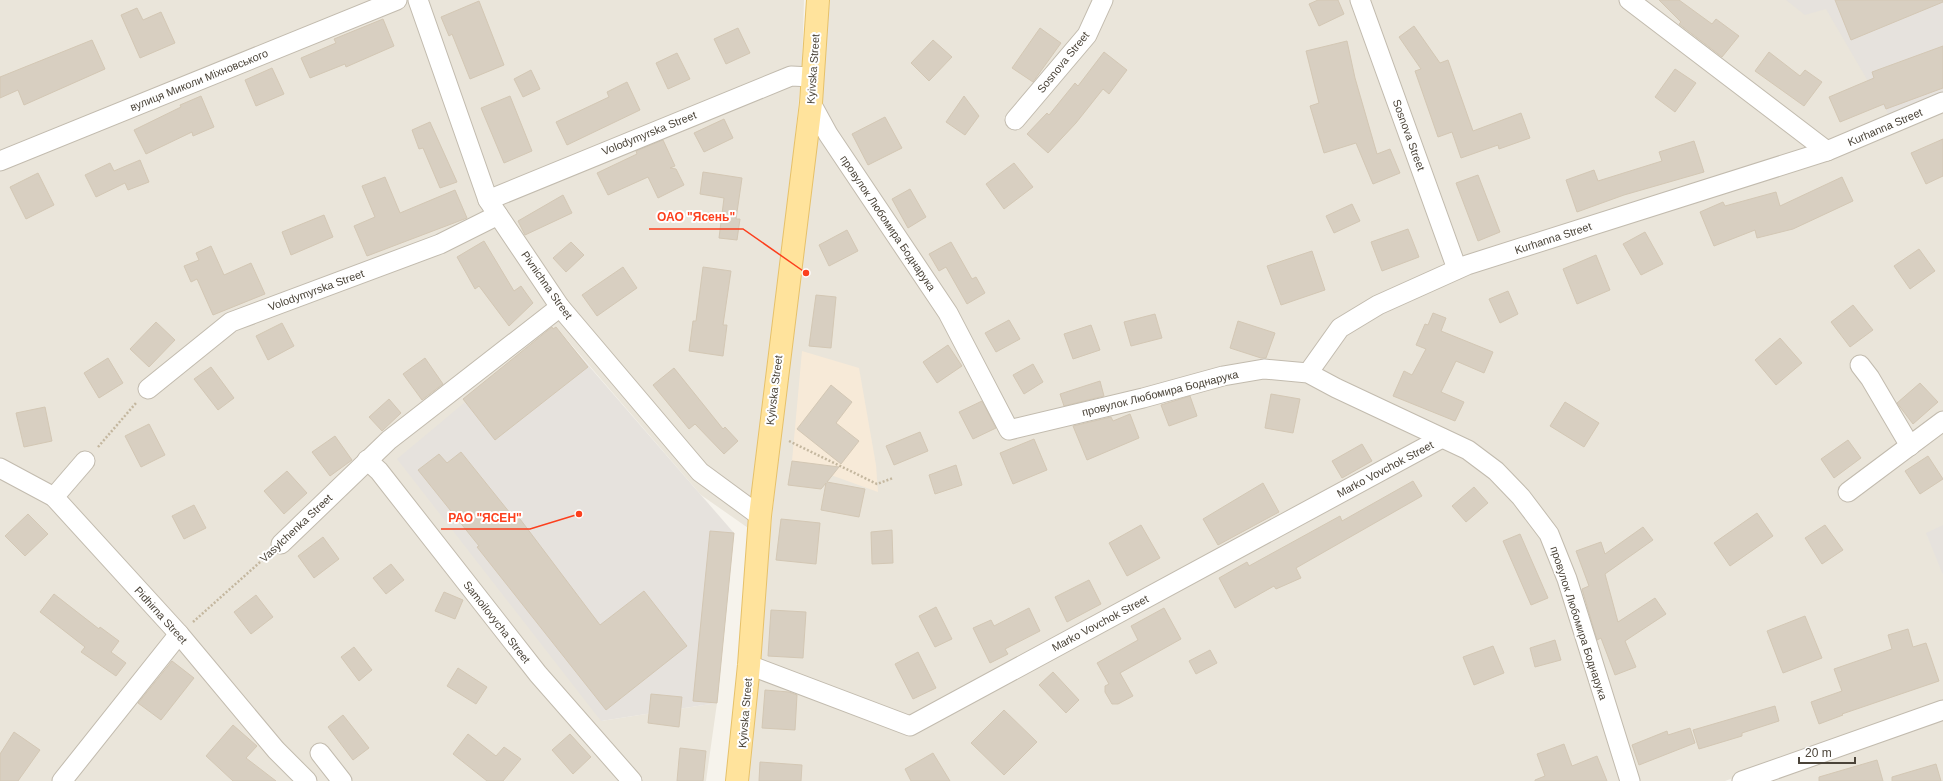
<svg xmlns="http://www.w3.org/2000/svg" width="1943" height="781" font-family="Helvetica,sans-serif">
	<rect width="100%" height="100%" fill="#f6f3ec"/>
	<g fill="#eae5da">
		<polygon points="0,0 804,0 802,69 778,303 751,530 701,495 556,327 601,721 717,703 706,781 0,781"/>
		<polygon points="830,0 1943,0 1943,702 1725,781 743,781 760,634 794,304"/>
		<polygon points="1943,716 1943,781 1763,781"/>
	</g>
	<polygon fill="#f7ead8" points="802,351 859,368 876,465 878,492 792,461"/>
	<g fill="#e6e2dd">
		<polygon points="1786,0 1943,0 1943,96 1891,121 1886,109 1883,107 1826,9 1805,15"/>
		<polygon points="555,327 734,533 717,703 601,721 397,459"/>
		<polygon points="1943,525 1943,575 1926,533"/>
	</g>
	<g fill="#d8cfc1" stroke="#d3c7b4">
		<polygon points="1318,0 1338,0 1344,14 1319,26 1309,4"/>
		<polygon points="1659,0 1679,0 1712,24 1716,19 1739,36 1722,57 1679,24 1681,22"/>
		<polygon points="1835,0 1943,0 1943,2 1851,40"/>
		<polygon points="479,1 504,65 470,79 452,34 449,36 441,17"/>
		<polygon points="137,8 143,20 161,12 175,43 140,58 121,15"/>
		<polygon points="383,19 394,46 346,67 345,64 310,78 301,58 336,43 334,39"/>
		<polygon points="1414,26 1440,63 1448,60 1473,131 1521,113 1530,138 1499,149 1498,145 1461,158 1452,132 1438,137 1415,71 1421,69 1399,37"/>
		<polygon points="738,28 750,53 726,64 714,39"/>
		<polygon points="1040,28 1061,43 1033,82 1012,68"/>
		<polygon points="92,40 105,69 24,105 18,90 0,98 0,77"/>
		<polygon points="933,40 952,57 929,81 911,63"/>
		<polygon points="1347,41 1355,78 1377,154 1390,149 1400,173 1373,184 1356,143 1324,153 1310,106 1319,103 1306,51"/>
		<polygon points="1943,46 1943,88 1886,109 1884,104 1840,122 1829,97 1874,78 1872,72"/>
		<polygon points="1104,52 1127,70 1109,94 1103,89 1076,123 1048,153 1027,134 1047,113 1049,115 1075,83 1078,86"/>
		<polygon points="1769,52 1800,76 1805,70 1822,82 1804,106 1755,71"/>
		<polygon points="677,53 690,79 668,89 656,63"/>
		<polygon points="272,68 284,94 256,106 245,80"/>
		<polygon points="1675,69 1696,83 1675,112 1655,97"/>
		<polygon points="531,70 540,89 523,97 514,79"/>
		<polygon points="627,82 640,110 567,145 556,122 609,97 607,92"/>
		<polygon points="201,96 214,127 193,136 192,132 146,154 134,130 181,107 180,105"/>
		<polygon points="510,96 532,151 504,163 481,108"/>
		<polygon points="964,96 979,116 965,135 946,122"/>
		<polygon points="885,117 902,148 868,165 852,134"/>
		<polygon points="724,119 733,138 704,152 694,133"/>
		<polygon points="430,122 457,182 440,188 423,148 419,149 412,130"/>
		<polygon points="1943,139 1943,176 1926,184 1911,153"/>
		<polygon points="663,140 675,166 670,168 676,169 684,185 658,198 648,177 608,195 597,173 637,154 636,151"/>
		<polygon points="1694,141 1704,172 1624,195 1577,212 1566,180 1594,170 1598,181 1662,161 1659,152"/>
		<polygon points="140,160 149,182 128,190 125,183 96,197 85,175 110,163 114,171"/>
		<polygon points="1014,163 1033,187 1004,209 986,184"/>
		<polygon points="703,172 742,178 736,219 740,219 737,240 719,238 724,198 700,194"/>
		<polygon points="38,173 54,205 26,219 10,187"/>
		<polygon points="1478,175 1500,232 1478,241 1456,183"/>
		<polygon points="385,177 400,213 455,190 467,218 367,256 354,226 375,217 362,186"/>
		<polygon points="1842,177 1853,201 1793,229 1757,238 1755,230 1714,246 1700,212 1723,202 1725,206 1776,192 1780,206"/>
		<polygon points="910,189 926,217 908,228 892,199"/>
		<polygon points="563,195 572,213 525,235 518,221"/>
		<polygon points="1352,204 1360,221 1334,233 1326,216"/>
		<polygon points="324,215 333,237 291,255 282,232"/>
		<polygon points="1408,229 1419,257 1382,271 1371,242"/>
		<polygon points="847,230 858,251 829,266 819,245"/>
		<polygon points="1645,232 1663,264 1641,275 1623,244"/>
		<polygon points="484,241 514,291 521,286 533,303 509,326 479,286 475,289 457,257"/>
		<polygon points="571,242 584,255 566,272 553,258"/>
		<polygon points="951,242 972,279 976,277 985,293 967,304 946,267 939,271 929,254"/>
		<polygon points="211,246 224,275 251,263 265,294 213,315 197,279 191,282 184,266 199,260 196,253"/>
		<polygon points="1919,249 1935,271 1910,289 1894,266"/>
		<polygon points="1312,251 1325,290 1281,305 1267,266"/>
		<polygon points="1596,255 1610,290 1577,304 1563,269"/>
		<polygon points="623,267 637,288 597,316 582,295"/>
		<polygon points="703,267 731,271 723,325 727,325 723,356 689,351 693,321 696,321"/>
		<polygon points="1508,291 1518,314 1500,323 1489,299"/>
		<polygon points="816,295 836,297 831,348 809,346"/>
		<polygon points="1853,305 1873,330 1850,347 1831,322"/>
		<polygon points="1433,313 1446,318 1441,331 1493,352 1484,373 1456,361 1441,392 1464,402 1455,421 1393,396 1404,371 1412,375 1426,349 1416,345 1425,324 1428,325"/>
		<polygon points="1155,314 1162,338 1131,346 1124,322"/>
		<polygon points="1009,320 1020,339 996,352 985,333"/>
		<polygon points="1238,321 1275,333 1266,358 1261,358 1230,348"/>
		<polygon points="156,322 175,340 149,367 130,349"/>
		<polygon points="282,323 294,346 268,360 256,336"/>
		<polygon points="1091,325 1100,350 1073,359 1064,334"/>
		<polygon points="552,327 553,329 556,327 588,367 495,440 463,399"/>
		<polygon points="1780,338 1802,363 1776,385 1755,360"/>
		<polygon points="948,345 962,366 937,383 923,362"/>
		<polygon points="108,358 123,383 99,398 84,373"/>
		<polygon points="425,358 443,384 422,400 403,374"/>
		<polygon points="1033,364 1043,382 1024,394 1013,375"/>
		<polygon points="211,367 234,398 218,410 194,379"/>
		<polygon points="674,368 723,429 725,427 738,441 724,454 695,424 689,429 653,385"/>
		<polygon points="1100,381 1104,396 1064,406 1060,394"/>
		<polygon points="1920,383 1938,402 1913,424 1897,403"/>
		<polygon points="831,385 852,402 836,423 859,441 841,464 797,429"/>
		<polygon points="1271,394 1300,399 1293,433 1265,428"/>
		<polygon points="1190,396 1197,416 1169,426 1161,405"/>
		<polygon points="389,399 401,413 382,431 369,417"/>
		<polygon points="982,401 996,428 973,439 959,412"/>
		<polygon points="1565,402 1599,423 1584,447 1550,426"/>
		<polygon points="45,407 52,441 24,447 16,413"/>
		<polygon points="1130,414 1139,438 1087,460 1073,426 1111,417 1113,421"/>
		<polygon points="149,424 165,455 141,467 125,436"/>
		<polygon points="920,432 928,451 894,465 886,446"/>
		<polygon points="335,436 352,460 330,476 312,452"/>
		<polygon points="1034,439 1047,470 1013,484 1000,453"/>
		<polygon points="1848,440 1861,458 1834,478 1821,459"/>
		<polygon points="1362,444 1372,461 1342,478 1332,461"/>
		<polygon points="461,452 514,518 517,515 600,625 644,591 687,646 606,710 477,547 479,546 418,470 439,454 447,463"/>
		<polygon points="1928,456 1943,479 1920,494 1905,471"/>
		<polygon points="792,461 839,467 827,482 865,489 859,517 821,510 826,483 821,489 788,485"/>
		<polygon points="956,465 962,485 935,494 929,475"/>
		<polygon points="287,471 307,493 284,514 264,491"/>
		<polygon points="1413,481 1422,496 1296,568 1301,578 1276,589 1274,586 1235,608 1219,578 1247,562 1249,566 1340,516 1342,521"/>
		<polygon points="1263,483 1279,512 1218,545 1203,519"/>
		<polygon points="1474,487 1488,503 1466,522 1452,506"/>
		<polygon points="194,505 206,528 184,539 172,516"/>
		<polygon points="1757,513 1773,536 1730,566 1714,543"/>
		<polygon points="28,514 48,534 25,556 5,536"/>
		<polygon points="781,519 820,523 816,564 776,560"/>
		<polygon points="1141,525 1160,558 1127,576 1109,543"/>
		<polygon points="1825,525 1843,550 1822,564 1805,538"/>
		<polygon points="1643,527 1653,540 1605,574 1618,622 1655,598 1666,614 1625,641 1636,667 1615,675 1601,638 1597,640 1582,589 1589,586 1576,551 1601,542 1605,554"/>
		<polygon points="892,530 893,563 872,564 871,532"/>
		<polygon points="710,531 734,533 717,703 693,701"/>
		<polygon points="1520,534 1548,598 1531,605 1503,541"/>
		<polygon points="323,537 339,559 314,578 298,556"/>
		<polygon points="391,564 404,580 386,594 373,578"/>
		<polygon points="1089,580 1101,604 1067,622 1055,597"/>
		<polygon points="444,592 463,600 455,619 435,611"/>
		<polygon points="54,594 99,629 100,627 119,641 111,652 126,663 116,676 81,652 85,647 40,612"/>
		<polygon points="256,595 273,617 251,634 234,612"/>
		<polygon points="936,607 952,639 935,647 919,616"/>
		<polygon points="1029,608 1040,631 1005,649 1008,654 990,663 973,628 991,620 994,626"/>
		<polygon points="1164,608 1181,639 1120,673 1133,696 1118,704 1112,704 1105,692 1105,686 1109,684 1097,663 1138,640 1131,626"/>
		<polygon points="771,610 806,612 803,658 768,656"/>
		<polygon points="1805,616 1822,658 1783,673 1767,631"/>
		<polygon points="1908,629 1913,647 1926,643 1939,681 1842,714 1843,715 1819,724 1811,702 1842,691 1834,669 1892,649 1888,635"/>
		<polygon points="1555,640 1561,660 1535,667 1530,648"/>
		<polygon points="1493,646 1504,673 1474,685 1463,657"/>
		<polygon points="354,647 372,670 359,681 341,657"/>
		<polygon points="1210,650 1217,663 1196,674 1189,661"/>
		<polygon points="918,652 936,688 913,699 895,664"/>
		<polygon points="172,661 194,678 161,720 138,703"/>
		<polygon points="458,668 487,687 476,704 447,686"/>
		<polygon points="1053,672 1079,700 1066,713 1039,685"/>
		<polygon points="765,690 789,692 797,695 795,730 762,728"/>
		<polygon points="651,694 682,697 679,727 648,723"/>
		<polygon points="1775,706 1779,721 1742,733 1742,736 1699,749 1693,730"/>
		<polygon points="1004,710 1037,742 1004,775 971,743"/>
		<polygon points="343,715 369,748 353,760 328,727"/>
		<polygon points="233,725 257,746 246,758 276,781 233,781 206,756"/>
		<polygon points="1690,728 1695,743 1639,765 1632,745 1667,731 1668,735"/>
		<polygon points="14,732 40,750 18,781 0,781 0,754"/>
		<polygon points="468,734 496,756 504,747 521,759 503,781 487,781 453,754"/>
		<polygon points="570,734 591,757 573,774 552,750"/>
		<polygon points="1564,744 1572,766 1597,756 1607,781 1535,781 1535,780 1545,776 1537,754"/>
		<polygon points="680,748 706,751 703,781 677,781"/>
		<polygon points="933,753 950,781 911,781 905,769"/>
		<polygon points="1877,760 1883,781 1819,781 1819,777"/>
		<polygon points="760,762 802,765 801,781 759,781"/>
		<polygon points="1936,764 1941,781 1892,781 1892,777"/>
	</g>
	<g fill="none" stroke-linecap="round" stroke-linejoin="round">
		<defs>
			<g id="minor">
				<polyline points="418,0 488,200 560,307 700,472 760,516"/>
				<polyline points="1360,0 1457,269"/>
				<polyline points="1629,0 1827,151"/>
				<polyline points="811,103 828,134 948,313 1009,430 1143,398 1223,376 1264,369 1308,373 1336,388 1468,450 1496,471 1521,497 1549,534 1567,579 1630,781"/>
				<polyline points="1015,120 1087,35 1103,0"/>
				<polyline points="0,161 397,0"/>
				<polyline points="488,200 791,76 812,77"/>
				<polyline points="1860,365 1870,378 1910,446"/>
				<polyline points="1308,373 1340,328 1378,305 1467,265 1827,151 1943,102"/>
				<polyline points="148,389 231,322 440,244 498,215"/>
				<polyline points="367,460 379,471 538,674 632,781"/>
				<polyline points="0,468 54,497 179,634 276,750 307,781"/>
				<polyline points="1848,492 1943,421"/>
				<polyline points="54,497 85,461"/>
				<polyline points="281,544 389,440 560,307"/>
				<polyline points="749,665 910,726 1442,438"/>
				<polyline points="320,753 342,781"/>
				<polyline points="62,781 179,634"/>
				<polyline points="1742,781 1943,710"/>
			</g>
			<polyline id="major" points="737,781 749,665 760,516 811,103 818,0"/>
		</defs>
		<use href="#minor" stroke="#c2bbae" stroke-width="21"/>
		<use href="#major" stroke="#e6c16a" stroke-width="24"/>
		<g stroke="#c4b79f" stroke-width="2.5" stroke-dasharray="2 2" stroke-linecap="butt">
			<polyline points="789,441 877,484 893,478"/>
			<polyline points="98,447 136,403"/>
			<polyline points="193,622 268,555"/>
		</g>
		<use href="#minor" stroke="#fff" stroke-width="19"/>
		<use href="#major" stroke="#ffe39c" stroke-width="22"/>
	</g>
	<g text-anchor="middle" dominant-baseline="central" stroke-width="4" stroke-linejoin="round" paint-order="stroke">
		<g font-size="11" fill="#4b4439" stroke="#fff">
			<text transform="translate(1063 62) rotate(-51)">Sosnova Street</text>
			<text transform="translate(813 69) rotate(-86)">Kyivska Street</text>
			<text transform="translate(199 80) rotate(-22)">вулиця Миколи Міхновського</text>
			<text transform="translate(1885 127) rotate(-23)">Kurhanna Street</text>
			<text transform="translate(649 133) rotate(-22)">Volodymyrska Street</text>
			<text transform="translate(1409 135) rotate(70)">Sosnova Street</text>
			<text transform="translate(888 223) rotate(56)">провулок Любомира Боднарука</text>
			<text transform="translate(1553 238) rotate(-18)">Kurhanna Street</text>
			<text transform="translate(547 285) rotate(55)">Pivnichna Street</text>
			<text transform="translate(316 290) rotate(-20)">Volodymyrska Street</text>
			<text transform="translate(774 390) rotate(-83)">Kyivska Street</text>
			<text transform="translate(1160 393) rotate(-14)">провулок Любомира Боднарука</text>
			<text transform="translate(1385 469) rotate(-28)">Marko Vovchok Street</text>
			<text transform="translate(296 528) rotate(-43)">Vasylchenka Street</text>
			<text transform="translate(161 615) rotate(48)">Pidhirna Street</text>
			<text transform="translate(497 622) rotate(52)">Samoilovycha Street</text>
			<text transform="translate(1100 623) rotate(-28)">Marko Vovchok Street</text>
			<text transform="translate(1579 623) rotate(72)">провулок Любомира Боднарука</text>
			<text transform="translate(745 713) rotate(-85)">Kyivska Street</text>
		</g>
	</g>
	<path fill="none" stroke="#fc3f1d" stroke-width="1.5" d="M806 273L743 229H649M579 514L530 529H441"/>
	<g fill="#fc3f1d" stroke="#fff" stroke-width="1.5">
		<circle cx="806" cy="273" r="4"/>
		<circle cx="579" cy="514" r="4"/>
	</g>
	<g font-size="12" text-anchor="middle" font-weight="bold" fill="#fc3f1d" stroke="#fff" stroke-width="4" stroke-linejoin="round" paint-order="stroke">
		<text x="696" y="221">ОАО "Ясень"</text>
		<text x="485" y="522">РАО "ЯСЕН"</text>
	</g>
	<path d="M1799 757v6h56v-6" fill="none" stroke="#4b4439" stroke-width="2"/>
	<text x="1805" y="757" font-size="12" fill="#4b4439" stroke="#ffffff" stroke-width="3" paint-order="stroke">20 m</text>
</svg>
